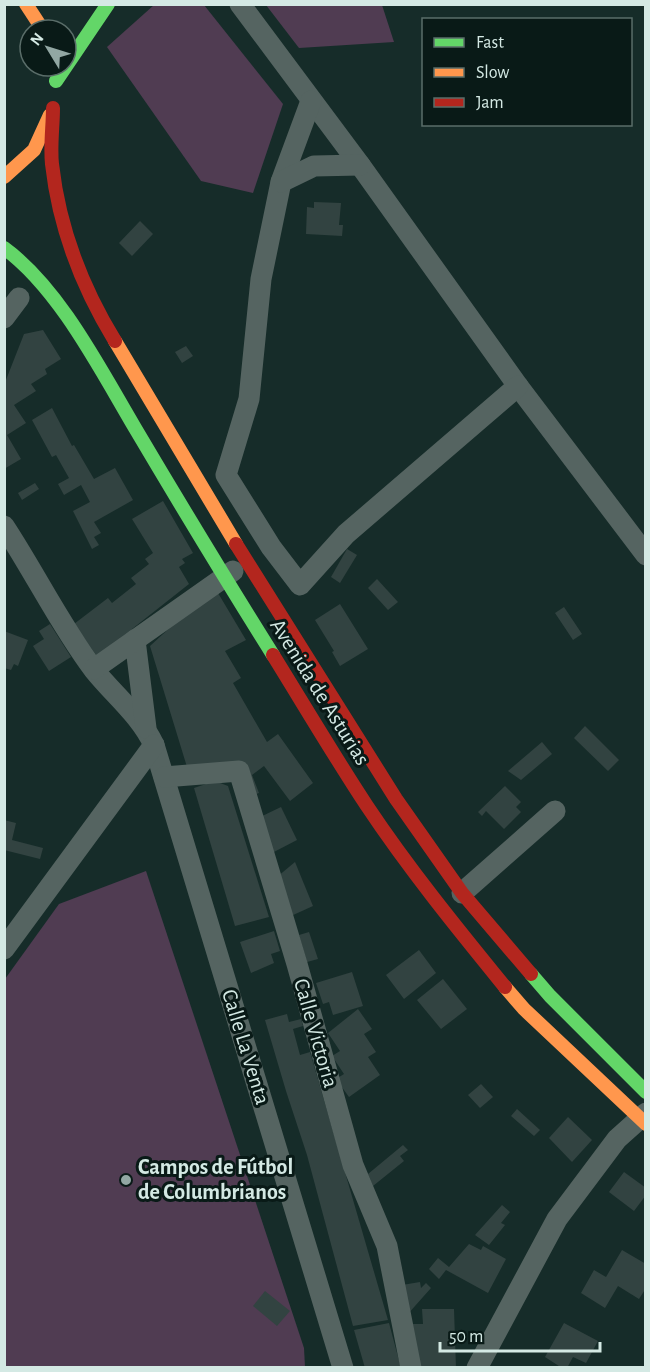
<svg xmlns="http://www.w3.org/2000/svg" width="650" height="1372" font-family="'Alegreya Sans',sans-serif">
	<rect width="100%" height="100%" fill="#162c29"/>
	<g fill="#503c52">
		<polygon points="154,5 204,5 283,104 253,193 201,181 107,47"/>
		<polygon points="266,5 382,5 394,42 299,48"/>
		<polygon points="146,871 304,1348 305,1367 5,1368 5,979 59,904"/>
	</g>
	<g fill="#324341">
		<polygon points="314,202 341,203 339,225 343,225 342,236 306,234 307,207 314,208"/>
		<polygon points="140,221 153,234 132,256 119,243"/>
		<polygon points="43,330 61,359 45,369 47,374 31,384 36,391 14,405 26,423 7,435 21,459 4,469 4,385 24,334"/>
		<polygon points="186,346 193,356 182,363 175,352"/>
		<polygon points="52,408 72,446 74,445 94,479 115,468 133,500 94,522 101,533 94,537 99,545 92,549 73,511 90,502 81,485 64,495 58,484 69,478 56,455 52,457 32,420"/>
		<polygon points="35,483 39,489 22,500 18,493"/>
		<polygon points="163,501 193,553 182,559 185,563 179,567 189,584 132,629 134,632 99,659 74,624 108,598 112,603 136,584 131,578 149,564 145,559 153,553 132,519"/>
		<polygon points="347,549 357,555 340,583 331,577"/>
		<polygon points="377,579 398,602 388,610 368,588"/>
		<polygon points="218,593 246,640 225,651 241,678 233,683 267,742 278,734 313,783 290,801 264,766 252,775 259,793 253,795 238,762 187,767 150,646 188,611"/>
		<polygon points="340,604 368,649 340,666 332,652 334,651 315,620"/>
		<polygon points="564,607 582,634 573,640 555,613"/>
		<polygon points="50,624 71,657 49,671 33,646 44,639 39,631"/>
		<polygon points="4,631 28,640 18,666 14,664 11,670 4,668"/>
		<polygon points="585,726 619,760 608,771 574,738"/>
		<polygon points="542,742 552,754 521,780 508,771"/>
		<polygon points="215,781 228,786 269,917 235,926 194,788"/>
		<polygon points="505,786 521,802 516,807 521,812 504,829 486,811 482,816 478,812"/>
		<polygon points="281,807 297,840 272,853 256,819"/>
		<polygon points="4,820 16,823 12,840 43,848 40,859 4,850"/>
		<polygon points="295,862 313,906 291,916 277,877"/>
		<polygon points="274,931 280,951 271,954 274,963 251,973 240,942"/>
		<polygon points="309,932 318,959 307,962 299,935"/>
		<polygon points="419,950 436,973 404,999 386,975"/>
		<polygon points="352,972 363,1006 333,1015 329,1002 323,1004 316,983"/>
		<polygon points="443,979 467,1009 441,1029 417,1000"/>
		<polygon points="358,1009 372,1029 364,1034 376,1052 368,1057 380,1075 349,1097 336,1079 344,1074 332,1056 340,1051 328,1033"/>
		<polygon points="287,1014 289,1022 301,1019 303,1026 293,1029 300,1055 310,1052 388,1320 353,1326 307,1155 286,1091 265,1020"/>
		<polygon points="481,1084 493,1097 480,1108 468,1095"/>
		<polygon points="517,1109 540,1130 534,1136 511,1116"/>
		<polygon points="568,1117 592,1140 572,1162 549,1138"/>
		<polygon points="403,1145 408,1150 400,1156 404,1161 373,1186 368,1174"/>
		<polygon points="624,1172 646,1188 646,1195 634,1211 609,1192"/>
		<polygon points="502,1205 510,1212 501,1223 505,1225 489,1245 475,1235"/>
		<polygon points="469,1244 481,1250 483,1246 506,1259 488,1293 446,1270 439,1279 429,1269 438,1258 449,1267"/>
		<polygon points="622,1250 646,1264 646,1288 639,1299 618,1286 605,1308 581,1293 594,1270 606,1277"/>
		<polygon points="420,1282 421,1288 426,1283 431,1288 407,1315 402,1285"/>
		<polygon points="265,1291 290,1311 277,1326 253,1306"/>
		<polygon points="422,1309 454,1309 456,1368 416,1368 409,1324 423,1324"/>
		<polygon points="389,1323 401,1368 365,1368 354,1330"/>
		<polygon points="564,1323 598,1341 586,1363 573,1357 567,1368 562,1368 545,1357"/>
	</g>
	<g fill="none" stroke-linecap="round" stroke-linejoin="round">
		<g stroke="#556461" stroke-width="21">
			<polyline points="240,4 360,165 518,386 646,555"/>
			<polyline points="311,101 281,182 261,279 249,399 226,475 271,547 300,585 346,534 518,386"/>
			<polyline points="281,182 314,166 360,165"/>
			<polyline points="4,318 19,298"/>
			<path d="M 4,526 C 35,573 60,625 94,670 C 114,695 140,715 154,745 L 343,1368"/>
			<polyline points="135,640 146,728"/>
			<polyline points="94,669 233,571"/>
			<polyline points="164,777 239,771 297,964 353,1165 387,1246 411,1368"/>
			<polyline points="462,893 555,811"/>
			<polyline points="4,949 154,745"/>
			<polyline points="477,1368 557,1219 617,1139 646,1113"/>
		</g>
		<g stroke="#63d668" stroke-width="14">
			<polyline points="56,81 108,4"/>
			<path d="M 4,248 C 59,288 100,369 135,428 C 180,504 226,580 273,655"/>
			<polyline points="531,974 550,996 646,1092"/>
		</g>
		<g stroke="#ff974d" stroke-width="14">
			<polyline points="26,4 43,30"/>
			<polyline points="4,177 34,150 50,115"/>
			<polyline points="115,341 236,544"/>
			<polyline points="505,987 524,1009 646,1124"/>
		</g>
		<g stroke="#b3261e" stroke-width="14">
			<path d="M 53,108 C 53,126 50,146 52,164 C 59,227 82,287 115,341"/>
			<polyline points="236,544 396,799 462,893 531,974"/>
			<path d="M 273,655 C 304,705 334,756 367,806 C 409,869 457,928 505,987"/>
		</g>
	</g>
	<circle fill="#92a7a3" stroke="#091a17" stroke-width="2" cx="126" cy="1180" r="6"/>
	<g text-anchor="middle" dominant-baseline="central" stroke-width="6" stroke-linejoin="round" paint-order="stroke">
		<g font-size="22" fill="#d4e9e4" stroke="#091a17">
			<text transform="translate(320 692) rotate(58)">Avenida de Asturias</text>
			<text transform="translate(316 1033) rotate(74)">Calle Victoria</text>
			<text transform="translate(246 1047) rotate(73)">Calle La Venta</text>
		</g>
		<g font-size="22" font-weight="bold" fill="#d4e9e4" stroke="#091a17" text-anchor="start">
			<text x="138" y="1167">Campos de Fútbol<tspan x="138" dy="25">de Columbrianos</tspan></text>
		</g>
	</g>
	<rect width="650" height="1372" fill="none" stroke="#d4e9e4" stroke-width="12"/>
	<rect x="422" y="18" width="210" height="108" fill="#091a17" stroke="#5a6d69" stroke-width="1.5"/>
	<rect x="434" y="38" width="30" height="9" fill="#63d668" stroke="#5a6d69" stroke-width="1.5"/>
	<text x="476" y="48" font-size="18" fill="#d4e9e4">Fast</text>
	<rect x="434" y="68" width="30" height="9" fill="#ff974d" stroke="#5a6d69" stroke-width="1.5"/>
	<text x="476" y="78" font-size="18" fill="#d4e9e4">Slow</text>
	<rect x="434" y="98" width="30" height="9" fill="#b3261e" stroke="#5a6d69" stroke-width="1.5"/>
	<text x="476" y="108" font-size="18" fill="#d4e9e4">Jam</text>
	<g transform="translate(48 48) rotate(308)"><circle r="28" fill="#091a17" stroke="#5a6d69" stroke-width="1.5"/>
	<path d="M0-4.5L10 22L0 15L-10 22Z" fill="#92a7a3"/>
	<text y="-9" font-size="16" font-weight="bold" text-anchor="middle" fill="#d4e9e4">N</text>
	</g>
	<path d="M440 1342v9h160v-9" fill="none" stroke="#d4e9e4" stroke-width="3"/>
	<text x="449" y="1342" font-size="18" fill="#d4e9e4" stroke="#091a17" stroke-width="4.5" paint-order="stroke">50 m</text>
</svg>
